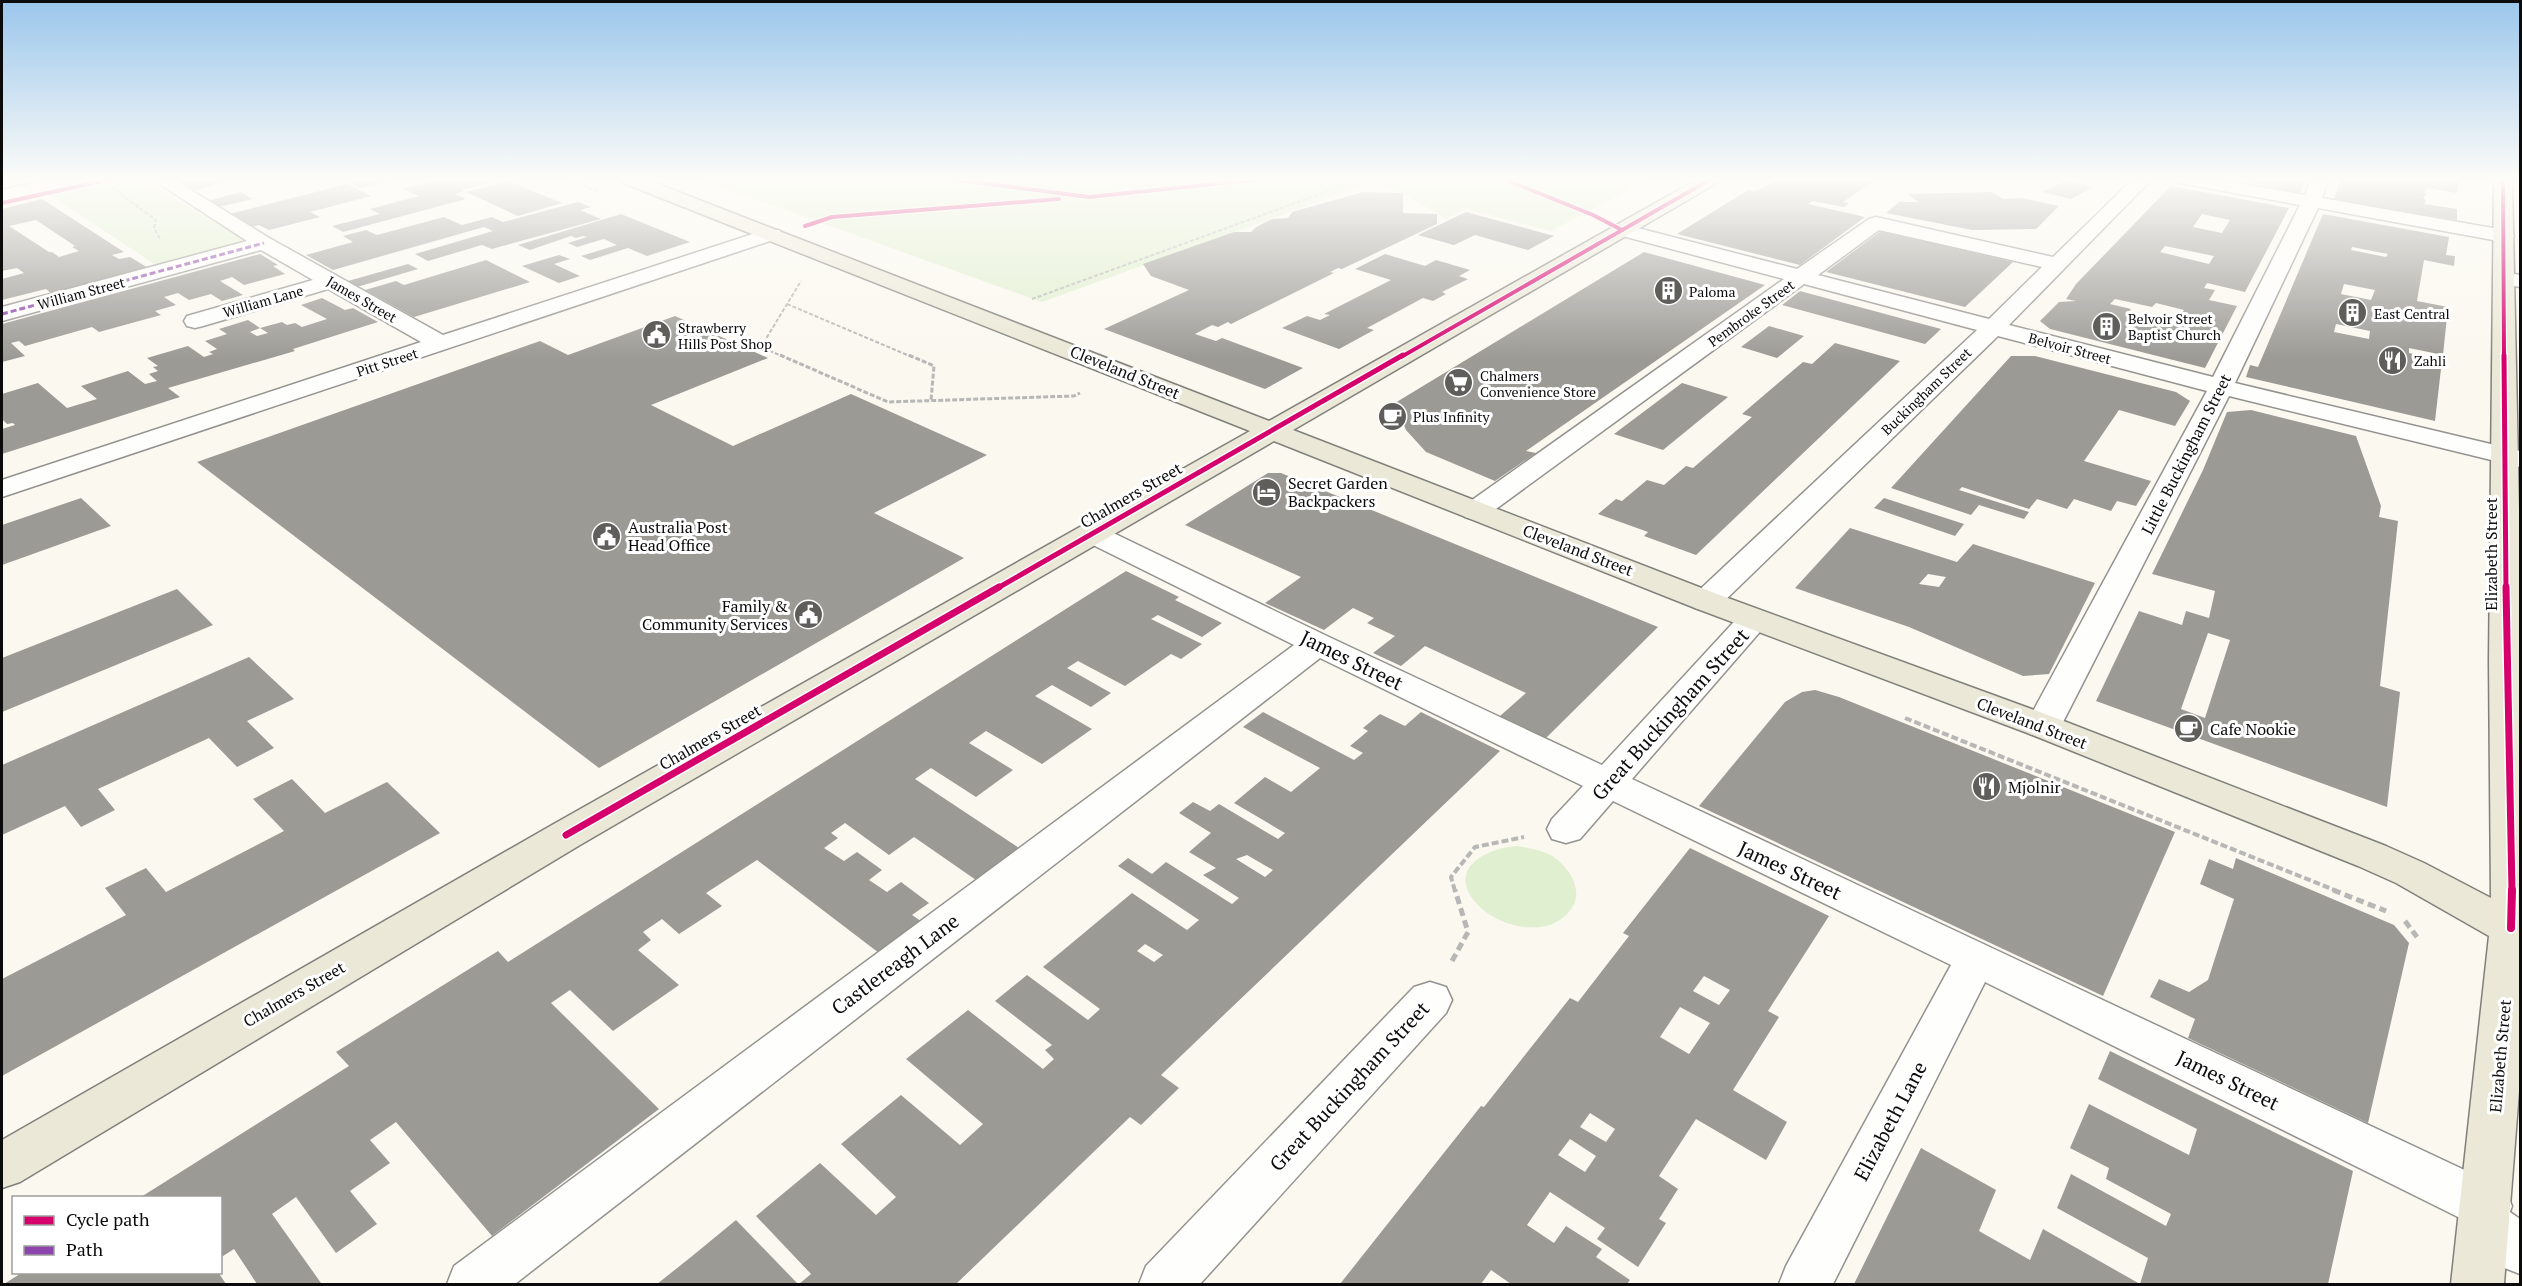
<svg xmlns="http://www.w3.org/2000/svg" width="2522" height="1286" font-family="'PT Serif',serif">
	<rect width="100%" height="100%" fill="#faf8ef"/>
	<g fill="#e0efcf">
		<polygon points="123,179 142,179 250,243 159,267 50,195"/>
		<polygon points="699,179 1649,179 1551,231 1466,209 1446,219 1403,193 1370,183 1042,302"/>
		<path d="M 1517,846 C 1529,848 1542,850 1552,856 C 1571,868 1587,895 1567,914 C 1543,939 1496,926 1476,903 C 1446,869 1486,848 1517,846 Z"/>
	</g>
	<g fill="#9c9a95" fill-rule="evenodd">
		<polygon points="170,179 223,179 227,181 197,190"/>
		<polygon points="368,179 394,179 394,180 361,188 351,183"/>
		<polygon points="441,179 500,180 461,190 464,191 455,194 466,199 343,232 332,226 380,214 370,209 419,196 403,189"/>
		<polygon points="1781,179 1876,179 1843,202 1849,203 1844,207 1813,201 1808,204 1865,217 1800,265 1677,234 1748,190 1755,191"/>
		<polygon points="2053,179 2077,179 2071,182 2093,187 2071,199 2042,192 2062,182"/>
		<polygon points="2233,179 2285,179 2304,182 2300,193"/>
		<polygon points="2341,179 2458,179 2457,193 2421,187 2427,189 2424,192 2427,194 2423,197 2426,201 2424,204 2457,209 2457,220 2334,199"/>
		<polygon points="508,181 562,203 518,216 466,192"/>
		<polygon points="347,184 371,196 310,212 320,217 269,230 259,225 251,227 229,214"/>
		<path d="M 2171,186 L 2289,208 L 2245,292 L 2207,283 L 2204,288 L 2215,290 L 2209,300 L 2237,306 L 2205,368 L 2050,329 L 2040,321 L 2059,302 L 2076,301 L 2066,299 L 2076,284 ZM 2202,214 L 2230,220 L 2222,233 L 2193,227 ZM 2165,246 L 2214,256 L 2209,264 L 2160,252 ZM 2115,299 L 2152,307 L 2156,303 L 2184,310 L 2174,325 L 2127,314 L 2131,309 L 2110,304 Z"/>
		<polygon points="241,192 253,199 218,207 207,201"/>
		<polygon points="1363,192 1403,193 1403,213 1437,214 1437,224 1342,269 1338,268 1330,272 1334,273 1231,324 1228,322 1218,327 1212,325 1195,334 1216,341 1222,338 1303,368 1265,389 1104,329 1189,290 1151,276 1143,264 1234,232 1251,232 1256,227 1272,219 1288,218 1292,212"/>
		<polygon points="1993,192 2003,199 2021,198 2059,206 2036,229 1972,230 1886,213 1899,202 1918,202 1908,194"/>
		<path d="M 42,199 L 124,252 L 112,255 L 119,259 L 130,257 L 150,269 L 53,295 L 46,289 L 2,300 L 2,279 L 24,273 L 17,268 L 2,271 L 2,209 ZM 36,220 L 75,246 L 72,247 L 79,251 L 59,257 L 52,252 L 49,252 L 9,226 Z"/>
		<polygon points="578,202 591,207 580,210 601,219 492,249 482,245 428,261 415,254 493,231 484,227 333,270 306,255 353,242 343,236 366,230 377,235 444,217 462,225 492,217 503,222"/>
		<polygon points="1466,212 1554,236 1528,250 1475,235 1454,245 1418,235"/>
		<polygon points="621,214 690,242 647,256 628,248 590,260 581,256 617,245 604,239 577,247 568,243 587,237 583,236 576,238 571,236 530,250 518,245"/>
		<path d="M 2323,214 L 2449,237 L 2446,255 L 2455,256 L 2454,266 L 2424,260 L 2417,301 L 2448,307 L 2443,355 L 2409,348 L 2409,353 L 2442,360 L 2435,421 L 2246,377 L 2250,365 L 2258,367 ZM 2352,247 L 2388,254 L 2386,257 L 2351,250 ZM 2344,284 L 2375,290 L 2371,300 L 2341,294 ZM 2336,324 L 2370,331 L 2369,339 L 2334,332 Z"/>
		<polygon points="1881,231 2013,262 1965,307 1826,272"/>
		<polygon points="1644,252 1765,285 1526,451 1536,453 1495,481 1426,452 1406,430 1395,403"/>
		<polygon points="260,254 278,265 273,266 285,274 244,285 232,277 220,281 243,295 222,301 211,294 189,300 178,293 164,297 176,305 155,311 161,315 99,332 92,327 25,346 19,341 11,343 25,356 2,362 2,324"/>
		<polygon points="1385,254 1425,266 1436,260 1470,270 1459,276 1468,279 1442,292 1446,294 1433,301 1423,298 1367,328 1374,330 1339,349 1282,328 1307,316 1320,320 1330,315 1324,314 1391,280 1355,269"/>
		<polygon points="559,255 570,259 554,264 580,276 559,283 522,266"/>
		<polygon points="486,260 530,282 414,317 365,290 396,281 404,285"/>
		<polygon points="408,264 418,269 357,287 348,281"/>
		<polygon points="1800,291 1941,329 1925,344 1782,305"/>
		<polygon points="322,298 345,310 353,308 378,322 293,349 295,351 168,388 180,397 2,454 2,429 15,425 13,423 7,424 2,419 2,394 38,383 67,408 97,399 81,386 128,371 145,384 157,381 149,374 158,371 153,367 158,366 147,358 188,346 204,357 213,354 209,352 217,349 205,341 227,334 219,329 248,320 260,328 250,332 257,336 268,333 260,328 282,322 287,325 295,323 302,327 327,319 301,305"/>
		<polygon points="675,316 768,358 651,405 733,446 851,394 987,455 874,513 964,558 599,768 197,462 540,341 568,355"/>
		<polygon points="1769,326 1804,336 1777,358 1741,347"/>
		<polygon points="1835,343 1900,361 1696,555 1644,536 1648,532 1598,514 1616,499 1622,501 1647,480 1664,485 1686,466 1693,468 1752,417 1742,414 1803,362 1812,364"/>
		<polygon points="2011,356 2035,356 2176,392 2190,401 2175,426 2119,410 2084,461 2151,481 2136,506 2117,501 2111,511 2074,499 2067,509 2037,499 2029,509 1962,487 1959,490 2029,512 2024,519 1979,505 1971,515 1891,488"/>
		<polygon points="1682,383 1728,397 1663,450 1614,434"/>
		<path d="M 2251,410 L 2356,436 L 2381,506 L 2379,517 L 2398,521 L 2380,686 L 2400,692 L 2387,807 L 2096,701 L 2139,611 L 2182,625 L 2186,611 L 2209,618 L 2215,591 L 2152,574 L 2203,470 L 2227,412 ZM 2208,633 L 2230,640 L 2205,718 L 2181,709 Z"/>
		<polygon points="1268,473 1281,473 1658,627 1546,738 1500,716 1526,693 1425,646 1401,666 1373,653 1395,636 1367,623 1374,618 1353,608 1324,630 1265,603 1301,577 1185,525"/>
		<polygon points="81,498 111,526 2,565 2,525"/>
		<polygon points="1884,498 1964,524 1955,536 1874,508"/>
		<path d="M 1850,528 L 1957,562 L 1973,544 L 2095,583 L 2049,674 L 2023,676 L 1909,627 L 1795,588 ZM 1928,574 L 1946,577 L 1939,587 L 1919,584 Z"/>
		<polygon points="1126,571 1179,597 1175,600 1222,623 1202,637 1158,615 1151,619 1202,644 1181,659 1171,654 1125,686 1078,661 1067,668 1111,693 1091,707 1052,685 1035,696 1092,729 1042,764 986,731 969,743 1013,770 976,797 931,768 915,779 1019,848 976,880 914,837 889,855 845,823 831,833 838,838 824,848 844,861 857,852 882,870 869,880 887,892 901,882 929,903 912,915 921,921 879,953 757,860 706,893 722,906 679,934 662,919 643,932 651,940 638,950 679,985 613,1031 570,990 551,1003 659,1109 492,1236 396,1122 370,1140 390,1163 350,1191 377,1224 336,1253 296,1197 272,1214 321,1283 318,1284 257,1284 234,1249 220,1258 220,1197 141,1197 349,1066 336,1052 498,951 508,962"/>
		<polygon points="177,589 213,625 2,712 2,658"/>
		<polygon points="249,657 294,699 247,721 274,748 237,767 209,738 98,789 115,810 81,827 65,806 2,835 2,765"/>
		<polygon points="1815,690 1839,697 2175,832 2103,996 1699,806 1785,702 1802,692"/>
		<path d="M 1263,712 L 1354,760 L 1363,753 L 1350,746 L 1368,731 L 1363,728 L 1380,714 L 1405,726 L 1421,712 L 1500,751 L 1161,1075 L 1179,1088 L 1141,1125 L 1130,1117 L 956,1284 L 799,1284 L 811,1274 L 756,1216 L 820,1163 L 876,1215 L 896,1197 L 841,1144 L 901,1095 L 960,1145 L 983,1124 L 906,1059 L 968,1010 L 1043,1069 L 1054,1059 L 1045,1050 L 1052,1045 L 995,1001 L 1027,975 L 1088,1020 L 1100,1009 L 1043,967 L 1132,893 L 1187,930 L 1199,920 L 1118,866 L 1128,858 L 1152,874 L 1166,862 L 1232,904 L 1239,898 L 1203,875 L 1216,868 L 1189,852 L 1211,833 L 1179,813 L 1193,802 L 1210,811 L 1219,804 L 1278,839 L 1285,833 L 1234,803 L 1265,777 L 1291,792 L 1320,768 L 1243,727 ZM 1247,855 L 1273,870 L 1265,877 L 1236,859 ZM 1145,944 L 1163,955 L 1154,962 L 1137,951 Z"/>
		<polygon points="292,779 325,813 387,782 440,833 2,1076 2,979 126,915 105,888 146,868 166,892 284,831 253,799"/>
		<path d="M 1690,848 L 1829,916 L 1768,1011 L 1779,1017 L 1733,1090 L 1787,1122 L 1766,1160 L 1696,1119 L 1659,1176 L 1678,1189 L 1659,1219 L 1666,1223 L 1638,1267 L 1597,1239 L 1605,1228 L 1550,1192 L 1527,1225 L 1554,1243 L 1566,1226 L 1602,1249 L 1596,1257 L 1630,1280 L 1627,1284 L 1511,1284 L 1491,1270 L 1481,1284 L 1340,1284 L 1481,1106 L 1484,1107 L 1570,998 L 1578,1002 L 1629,936 L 1623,933 ZM 1704,976 L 1730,990 L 1719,1005 L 1693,991 ZM 1680,1007 L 1710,1023 L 1689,1054 L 1660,1037 ZM 1590,1113 L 1615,1129 L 1606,1142 L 1580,1127 ZM 1570,1139 L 1596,1156 L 1585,1172 L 1558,1155 Z"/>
		<polygon points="2236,858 2394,925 2409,943 2368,1123 2188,1038 2195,1019 2150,997 2159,979 2189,992 2208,980 2234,899 2200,884 2209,859 2233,869"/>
		<polygon points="2110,1051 2353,1171 2328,1284 1854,1284 1921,1148 1996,1190 1979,1231 2030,1260 2043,1229 2140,1284 2148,1258 2057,1208 2071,1174 2166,1226 2171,1214 2106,1179 2109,1168 2070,1148 2089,1104 2189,1155 2197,1129 2098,1079"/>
		<polygon points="736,1220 798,1284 657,1284 691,1257"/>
		<polygon points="23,1272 218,1272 226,1284 4,1284"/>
	</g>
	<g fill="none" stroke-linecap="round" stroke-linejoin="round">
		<defs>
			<g id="minor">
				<polygon points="54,179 87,179 84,183 2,202 2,190"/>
				<polygon points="152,179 173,179 271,239 443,335 765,230 779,230 782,234 779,238 2,497 2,480 421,342 328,289 203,326 195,328 187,326 184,321 187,316 313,280 261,250 2,321 2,307 247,241"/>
				<path d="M 2133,179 L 2152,179 L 2009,325 L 2213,377 L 2300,205 L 2185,184 L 2179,183 L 2176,179 L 2215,179 L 2305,195 L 2311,179 L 2329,179 L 2322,198 L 2504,230 L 2511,232 L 2514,236 L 2511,240 L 2504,242 L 2318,208 L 2235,383 L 2520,451 L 2520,467 L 2229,396 L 2061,726 L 2056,734 L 2043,738 L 2030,734 L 2025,726 L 2207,391 L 1998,336 L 1717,608 L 1706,611 L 1695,608 L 1690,601 L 1695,594 L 1977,330 L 1804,284 L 1485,517 L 1475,520 L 1465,517 L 1461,511 L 1465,505 L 1784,279 L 1615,234 L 1612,230 L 1615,226 L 1622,224 L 1797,269 L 1869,219 L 1876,217 L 2053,257 ZM 1879,230 L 2042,267 L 1989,319 L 1818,275 Z"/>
				<polygon points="2504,272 2520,275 2520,287 2496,283 2493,278 2496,273"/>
				<polygon points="1093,525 1103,528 1329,637 1602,765 1743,612 1754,609 1765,612 1770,619 1765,626 1632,779 2505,1189 2512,1206 2510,1212 2520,1219 2520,1274 2502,1267 2467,1242 2459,1225 2462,1219 1985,982 1833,1284 1779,1284 1786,1266 1951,965 1613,801 1580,839 1566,843 1552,839 1547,829 1552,819 1583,786 1320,658 515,1284 447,1284 454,1266 1294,645 1083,540 1078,534 1083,528"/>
				<polygon points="1430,982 1446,987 1452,1000 1446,1013 1200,1284 1139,1284 1146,1266 1414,987"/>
			</g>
			<polygon id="major" points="620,179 645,179 1269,421 1698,179 1720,179 1717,183 1293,430 1717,594 2056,718 2386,846 2424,863 2491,898 2489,661 2494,179 2512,179 2520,557 2520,1078 2504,1284 2451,1284 2489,936 2396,883 2358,866 2030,734 1695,608 1274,441 580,845 20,1182 2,1188 2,1140 552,825 1250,431 623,183"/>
		</defs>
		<use href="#minor" stroke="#93928e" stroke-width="3"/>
		<use href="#major" stroke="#807f7b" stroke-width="3"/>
		<g stroke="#b7b7b5" stroke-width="2" stroke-dasharray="4 2" stroke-linecap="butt">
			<polyline points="567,179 597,191"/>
			<polyline points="111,187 156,220 154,228 160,239"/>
			<polyline points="1032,299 1361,179"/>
			<polyline points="787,304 912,357"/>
			<polyline points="784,357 761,347 801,281"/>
		</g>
		<g stroke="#b7b7b5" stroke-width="3" stroke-dasharray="5 2" stroke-linecap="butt">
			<polyline points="780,355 888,402 1074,396 1080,393"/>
			<polyline points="909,355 934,366 931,400"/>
		</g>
		<g stroke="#b7b7b5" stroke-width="4" stroke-dasharray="7 3" stroke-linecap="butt">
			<polyline points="1905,718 2337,891"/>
			<polyline points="1455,891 1451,877 1475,847 1524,837"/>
		</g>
		<g stroke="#b7b7b5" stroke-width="5" stroke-dasharray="8 4.5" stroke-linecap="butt">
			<polyline points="2333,890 2386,911"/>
			<polyline points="2405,921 2417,937"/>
			<polyline points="1452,961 1468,932 1455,890"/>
		</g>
		<use href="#minor" fill="#fefefd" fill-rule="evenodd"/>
		<use href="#major" fill="#ebe8d7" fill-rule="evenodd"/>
		<polyline stroke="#8e44ad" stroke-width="3" stroke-dasharray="6 3" stroke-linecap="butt" points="2,314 264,243"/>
		<defs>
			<g id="cycleway-far3">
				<polyline points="951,179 1089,197 1261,179"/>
				<polyline points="1504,179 1593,215 1622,230"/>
				<polyline points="2503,179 2504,357"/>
				<polyline points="2,203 111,179"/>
				<polyline points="805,226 832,217 1059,199"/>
				<polyline points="1401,357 1711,179"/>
			</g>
			<g id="cycleway-far2">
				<polyline points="2504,355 2506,589"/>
				<polyline points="996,589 1403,355"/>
			</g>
			<g id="cycleway-far1">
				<polyline points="2506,587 2512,891"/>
				<polyline points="566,835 999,587"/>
			</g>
			<polyline id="cycleway" points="2511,928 2512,890"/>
		</defs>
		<use href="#cycleway-far3" stroke="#fff" stroke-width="6"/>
		<use href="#cycleway-far2" stroke="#fff" stroke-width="8"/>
		<use href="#cycleway-far1" stroke="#fff" stroke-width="10"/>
		<use href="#cycleway" stroke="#fff" stroke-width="12"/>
		<use href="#cycleway-far3" stroke="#d6006c" stroke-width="4"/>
		<use href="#cycleway-far2" stroke="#d6006c" stroke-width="5"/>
		<use href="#cycleway-far1" stroke="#d6006c" stroke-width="7"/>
		<use href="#cycleway" stroke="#d6006c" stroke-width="8"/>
	</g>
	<linearGradient id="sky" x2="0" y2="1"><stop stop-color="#9ac6ec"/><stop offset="0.5" stop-color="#fdfcf8"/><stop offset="1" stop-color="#fdfcf8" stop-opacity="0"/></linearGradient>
	<rect width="2522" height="359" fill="url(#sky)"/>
	<defs>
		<symbol id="building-disc" viewBox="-11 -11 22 22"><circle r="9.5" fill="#5f5e5b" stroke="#fff"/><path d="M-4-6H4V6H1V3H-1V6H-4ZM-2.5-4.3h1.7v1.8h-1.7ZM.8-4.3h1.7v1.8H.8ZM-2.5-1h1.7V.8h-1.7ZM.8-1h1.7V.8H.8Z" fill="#fff"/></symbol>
		<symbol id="civic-disc" viewBox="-11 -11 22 22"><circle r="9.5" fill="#5f5e5b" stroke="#fff"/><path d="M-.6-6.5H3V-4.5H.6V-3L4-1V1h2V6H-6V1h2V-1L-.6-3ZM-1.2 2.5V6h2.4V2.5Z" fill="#fff"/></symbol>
		<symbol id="restaurant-disc" viewBox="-11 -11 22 22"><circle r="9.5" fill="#5f5e5b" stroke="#fff"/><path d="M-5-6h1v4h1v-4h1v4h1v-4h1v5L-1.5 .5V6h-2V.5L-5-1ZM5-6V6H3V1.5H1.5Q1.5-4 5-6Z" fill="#fff"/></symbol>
		<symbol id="supermarket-disc" viewBox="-11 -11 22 22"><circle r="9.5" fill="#5f5e5b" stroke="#fff"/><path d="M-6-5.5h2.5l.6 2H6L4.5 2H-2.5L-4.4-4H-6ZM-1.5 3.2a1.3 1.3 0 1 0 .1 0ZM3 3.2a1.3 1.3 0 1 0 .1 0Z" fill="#fff"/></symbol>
		<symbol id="cafe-disc" viewBox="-11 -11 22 22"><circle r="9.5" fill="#5f5e5b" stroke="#fff"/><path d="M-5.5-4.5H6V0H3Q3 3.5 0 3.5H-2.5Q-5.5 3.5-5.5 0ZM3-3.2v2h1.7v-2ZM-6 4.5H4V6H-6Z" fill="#fff"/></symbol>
		<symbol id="hotel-disc" viewBox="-11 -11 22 22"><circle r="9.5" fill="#5f5e5b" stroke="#fff"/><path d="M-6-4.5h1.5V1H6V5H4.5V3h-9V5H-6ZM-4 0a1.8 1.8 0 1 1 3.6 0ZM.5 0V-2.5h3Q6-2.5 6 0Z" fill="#fff"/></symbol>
	</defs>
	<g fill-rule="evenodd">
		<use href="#building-disc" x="1652" y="274" width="33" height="33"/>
		<use href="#building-disc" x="2336" y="296" width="33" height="33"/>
		<use href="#building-disc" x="2090" y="310" width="33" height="33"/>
		<use href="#civic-disc" x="640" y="318" width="33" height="33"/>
		<use href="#restaurant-disc" x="2376" y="344" width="33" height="33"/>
		<use href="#supermarket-disc" x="1442" y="366" width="33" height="33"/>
		<use href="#cafe-disc" x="1376" y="400" width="33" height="33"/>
		<use href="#hotel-disc" x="1250" y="476" width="33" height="33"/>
		<use href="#civic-disc" x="590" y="520" width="33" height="33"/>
		<use href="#civic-disc" x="792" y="598" width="33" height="33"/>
		<use href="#cafe-disc" x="2172" y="712" width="33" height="33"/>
		<use href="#restaurant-disc" x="1970" y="770" width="33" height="33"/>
	</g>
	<g text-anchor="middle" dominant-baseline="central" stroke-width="6" stroke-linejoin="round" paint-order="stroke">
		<g font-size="14" fill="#0b0b0b" stroke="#fff" text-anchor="start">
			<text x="1689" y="291">Paloma</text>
			<text x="2374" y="313">East Central</text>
			<text x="2128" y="318">Belvoir Street<tspan x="2128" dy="16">Baptist Church</tspan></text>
			<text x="678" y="327">Strawberry<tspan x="678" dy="16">Hills Post Shop</tspan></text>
			<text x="2414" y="360">Zahli</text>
			<text x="1480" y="375">Chalmers<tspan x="1480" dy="16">Convenience Store</tspan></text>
			<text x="1413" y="416">Plus Infinity</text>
		</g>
		<g font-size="14" fill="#0b0b0b" stroke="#fff">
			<text transform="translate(81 293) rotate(-15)">William Street</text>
			<text transform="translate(362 299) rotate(30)">James Street</text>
			<text transform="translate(263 301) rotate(-16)">William Lane</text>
			<text transform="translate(1751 313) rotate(-36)">Pembroke Street</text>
			<text transform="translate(2070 348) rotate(15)">Belvoir Street</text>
			<text transform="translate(387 362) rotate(-18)">Pitt Street</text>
			<text transform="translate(1926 391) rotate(-44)">Buckingham Street</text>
		</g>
		<g font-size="16" fill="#0b0b0b" stroke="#fff">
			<text transform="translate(1125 372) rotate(22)">Cleveland Street</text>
			<text transform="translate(2186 454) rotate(-63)">Little Buckingham Street</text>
			<text transform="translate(1131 495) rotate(-30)">Chalmers Street</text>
			<text transform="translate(1578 550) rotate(21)">Cleveland Street</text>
			<text transform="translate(2491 554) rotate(-90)">Elizabeth Street</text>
			<text transform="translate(2032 723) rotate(21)">Cleveland Street</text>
			<text transform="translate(710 737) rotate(-30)">Chalmers Street</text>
			<text transform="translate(294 994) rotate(-30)">Chalmers Street</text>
			<text transform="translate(2500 1056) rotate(-85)">Elizabeth Street</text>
		</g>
		<g font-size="16" fill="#0b0b0b" stroke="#fff" text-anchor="start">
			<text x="1288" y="483">Secret Garden<tspan x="1288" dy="18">Backpackers</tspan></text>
			<text x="628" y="527">Australia Post<tspan x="628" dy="18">Head Office</tspan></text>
			<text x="788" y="606" text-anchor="end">Family &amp;<tspan x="788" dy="18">Community Services</tspan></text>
			<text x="2210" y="729">Cafe Nookie</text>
			<text x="2008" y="787">Mjolnir</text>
		</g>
		<g font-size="20" fill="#0b0b0b" stroke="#fff">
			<text transform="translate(1352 660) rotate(26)">James Street</text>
			<text transform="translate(1670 714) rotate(-48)">Great Buckingham Street</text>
			<text transform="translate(1790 870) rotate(25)">James Street</text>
			<text transform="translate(895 964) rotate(-37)">Castlereagh Lane</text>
			<text transform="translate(2228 1080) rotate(26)">James Street</text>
			<text transform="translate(1349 1086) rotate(-47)">Great Buckingham Street</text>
			<text transform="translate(1890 1121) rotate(-62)">Elizabeth Lane</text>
		</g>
	</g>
	<rect width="2522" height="1286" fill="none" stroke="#0b0b0b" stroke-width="6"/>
	<rect x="12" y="1196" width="210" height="78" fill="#ffffff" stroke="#9d9d9d" stroke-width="1.5"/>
	<rect x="24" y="1216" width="30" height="9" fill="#d6006c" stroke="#9d9d9d" stroke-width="1.5"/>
	<text x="66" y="1226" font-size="18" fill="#0b0b0b">Cycle path</text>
	<rect x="24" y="1246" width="30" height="9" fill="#8e44ad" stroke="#9d9d9d" stroke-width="1.5"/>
	<text x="66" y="1256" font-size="18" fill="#0b0b0b">Path</text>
</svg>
